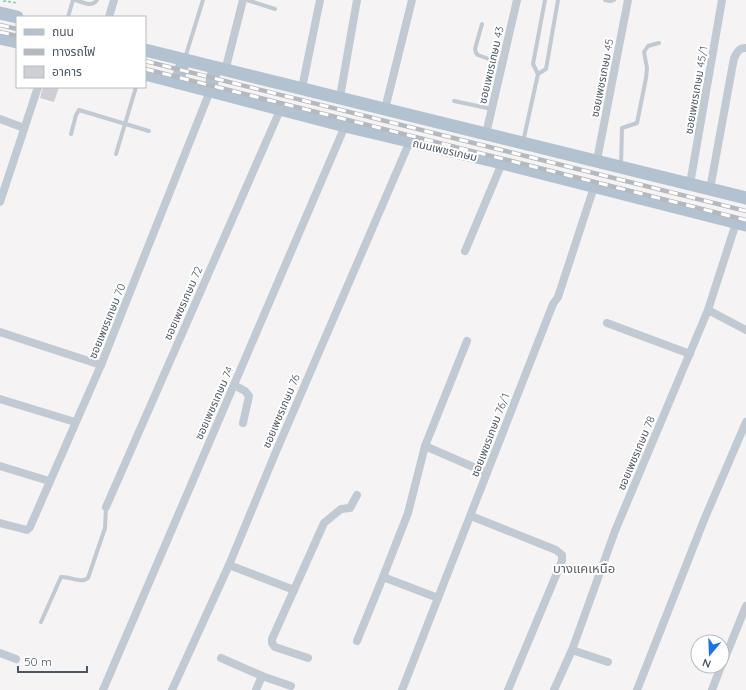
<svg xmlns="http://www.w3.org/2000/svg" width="746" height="690" font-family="Quicksand,'Noto Sans Thai',sans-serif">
	<rect width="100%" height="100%" fill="#f5f3f3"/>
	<polygon fill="#cdcfd5" points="43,87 59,87 54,102 40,98"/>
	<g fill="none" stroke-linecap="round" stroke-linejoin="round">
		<polyline stroke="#7ad0a6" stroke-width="1.5" stroke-dasharray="3 2" stroke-linecap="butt" points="4,2 4,1 17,3"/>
		<g stroke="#c1cad2" stroke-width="4">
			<path d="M 75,0 C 83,2 92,8 97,0"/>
			<polyline points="247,0 275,9"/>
			<polyline points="545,0 533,64 538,74 546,69 558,0"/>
			<polyline points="605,0 610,1 614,0"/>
			<polyline points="68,17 73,0"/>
			<polyline points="482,24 475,49 476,53 478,55 502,64"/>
			<polyline points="185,58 203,0"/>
			<polyline points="454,101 492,109"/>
			<polyline points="71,134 76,115 79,110 149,131"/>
			<polyline points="523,142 538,74"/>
			<polyline points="116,154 136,87"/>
			<polyline points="621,165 622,128 637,123 646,78 647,68 644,52 648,46 659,43"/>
			<path d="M 41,622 L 61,577 C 70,576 81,584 88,578 L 105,528 L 106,507"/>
		</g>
		<g stroke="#c1cad2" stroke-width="8">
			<polyline points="109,17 114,0"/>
			<polyline points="225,71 243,0"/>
			<polyline points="302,88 320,0"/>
			<polyline points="340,97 357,0"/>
			<polyline points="385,109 412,0"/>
			<polyline points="0,119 24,128"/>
			<polyline points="486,134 517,0"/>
			<polyline points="597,160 628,0"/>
			<polyline points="690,184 722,0"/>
			<path d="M 710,189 L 734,58 C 737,53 739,47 746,48"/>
			<polyline points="0,202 38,87"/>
			<polyline points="465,251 502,163"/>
			<polyline points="708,310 746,330"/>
			<polyline points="607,323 690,354"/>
			<polyline points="0,332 101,365"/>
			<polyline points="234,385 245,391 249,396 243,423"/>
			<polyline points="0,399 75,422"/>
			<polyline points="425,446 487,473"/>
			<polyline points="0,466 49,481"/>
			<polyline points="106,507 281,108"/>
			<polyline points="471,516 556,550 562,555 562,561 508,690"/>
			<polyline points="0,523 27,530 30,527 101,365 210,91"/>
			<polyline points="229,565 294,590"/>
			<polyline points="383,577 438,598"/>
			<polyline points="357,641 383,577 408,513 425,446 467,341"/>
			<polyline points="572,650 608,662"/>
			<polyline points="0,653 16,659"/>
			<polyline points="221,658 262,676 291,686"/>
			<polyline points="308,658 275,647 272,643 272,639 324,523 341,509 350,508 357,495"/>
			<polyline points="722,665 746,606"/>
			<polyline points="103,690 345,126"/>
			<polyline points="172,690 229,565 275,454 410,141"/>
			<polyline points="256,690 262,676"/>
			<polyline points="402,690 553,304 558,297 594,187"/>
			<polyline points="554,690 572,650 615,531 708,310 736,223"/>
			<polyline points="637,690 704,520 746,422"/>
			<polyline points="712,690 721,666"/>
		</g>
		<g stroke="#b3c2d1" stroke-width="13">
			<polyline points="0,13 17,17"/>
			<polyline points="0,38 17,42"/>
			<polyline points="145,50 746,198"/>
			<polyline points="145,74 345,126 502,163 746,225"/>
			<polyline points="177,82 184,60"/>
			<polyline points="210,91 215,68"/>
		</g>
		<defs>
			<g id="rail">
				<polyline points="0,25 17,29"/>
				<polyline points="0,32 17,36"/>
				<polyline points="145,61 746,211"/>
				<polyline points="145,69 746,220"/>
			</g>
		</defs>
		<use href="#rail" stroke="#b5b8bd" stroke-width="4.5"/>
		<use href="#rail" stroke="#fff" stroke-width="3" stroke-dasharray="9" stroke-linecap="butt"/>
	</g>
	<g text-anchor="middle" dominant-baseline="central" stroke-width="4" stroke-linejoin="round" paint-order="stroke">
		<g font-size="11" fill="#4a5661" stroke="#fff">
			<text transform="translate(491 65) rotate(-77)">ซอยเพชรเกษม 43</text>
			<text transform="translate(602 78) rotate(-79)">ซอยเพชรเกษม 45</text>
			<text transform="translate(696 90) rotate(-80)">ซอยเพชรเกษม 45/1</text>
			<text transform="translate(445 150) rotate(13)">ถนนเพชรเกษม</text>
			<text transform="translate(183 303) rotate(-66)">ซอยเพชรเกษม 72</text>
			<text transform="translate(107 321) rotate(-68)">ซอยเพชรเกษม 70</text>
			<text transform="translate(214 403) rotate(-66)">ซอยเพชรเกษม 74</text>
			<text transform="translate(281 411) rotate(-67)">ซอยเพชรเกษม 76</text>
			<text transform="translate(490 435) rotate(-69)">ซอยเพชรเกษม 76/1</text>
			<text transform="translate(636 453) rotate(-67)">ซอยเพชรเกษม 78</text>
		</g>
		<g font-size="13" fill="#5f6368" stroke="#fff">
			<text x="584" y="568">บางแคเหนือ</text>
		</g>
	</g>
	<rect x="16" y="16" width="130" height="72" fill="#ffffff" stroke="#b7bbc0"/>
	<rect x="24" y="29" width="20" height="6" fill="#b3c2d1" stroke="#b7bbc0"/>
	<text x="52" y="36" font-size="12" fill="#4a5661">ถนน</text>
	<rect x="24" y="49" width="20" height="6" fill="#b5b8bd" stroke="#b7bbc0"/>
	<text x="52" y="56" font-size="12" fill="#4a5661">ทางรถไฟ</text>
	<rect x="24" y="66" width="20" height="12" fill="#cdcfd5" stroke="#b7bbc0"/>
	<text x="52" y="76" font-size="12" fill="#4a5661">อาคาร</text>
	<g transform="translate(710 654) rotate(199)"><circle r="19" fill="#ffffff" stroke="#b7bbc0"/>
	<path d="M0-3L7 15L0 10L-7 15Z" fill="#1a73e8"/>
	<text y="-6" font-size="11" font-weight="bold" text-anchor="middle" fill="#4a5661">N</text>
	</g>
	<path d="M18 666v6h69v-6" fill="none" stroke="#4a5661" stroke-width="2"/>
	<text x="24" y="666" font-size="12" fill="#4a5661" stroke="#ffffff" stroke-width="3" paint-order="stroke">50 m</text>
</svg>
